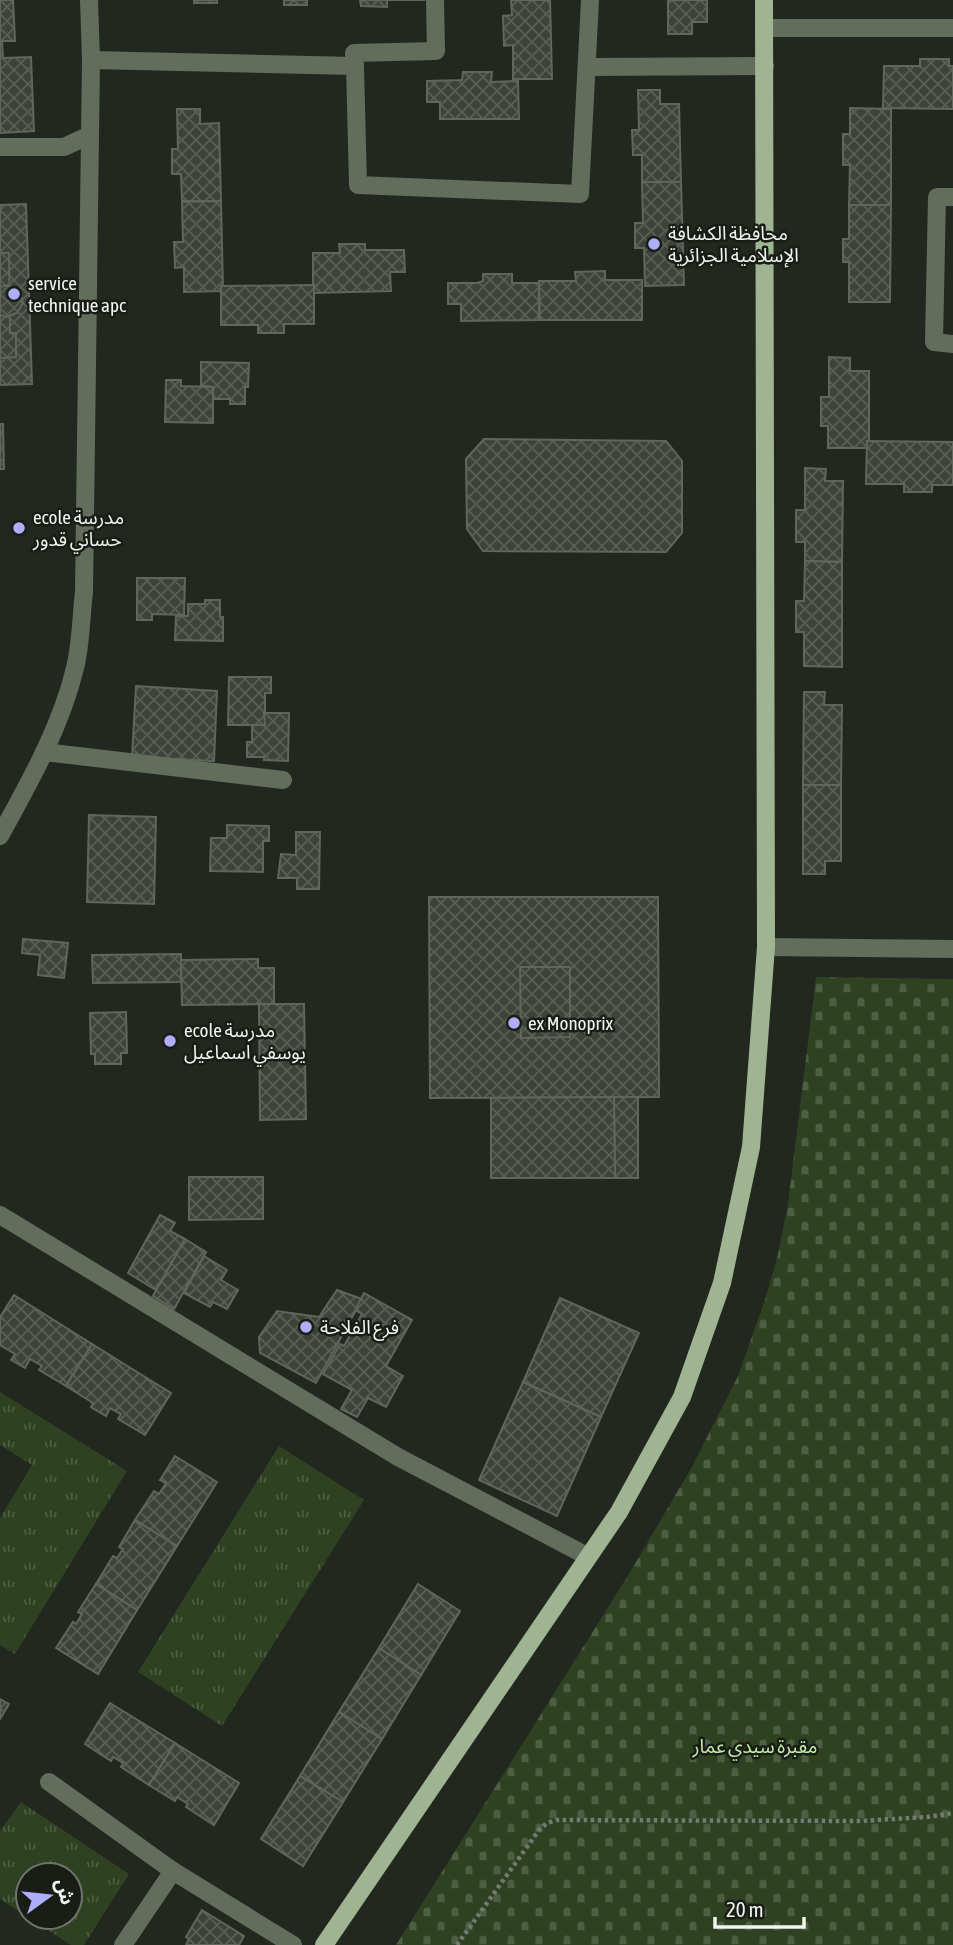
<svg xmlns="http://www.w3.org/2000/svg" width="953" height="1945" font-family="'Asap Condensed','Noto Sans Arabic',sans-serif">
	<defs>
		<pattern id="cemetery-stones" width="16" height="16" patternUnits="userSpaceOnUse" patternTransform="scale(1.75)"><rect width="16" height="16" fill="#2e4221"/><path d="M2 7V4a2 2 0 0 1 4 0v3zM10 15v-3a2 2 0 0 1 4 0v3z" fill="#4d5e42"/></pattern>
		<pattern id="park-tufts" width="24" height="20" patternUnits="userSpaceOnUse" patternTransform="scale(1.75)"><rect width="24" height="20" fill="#2e4221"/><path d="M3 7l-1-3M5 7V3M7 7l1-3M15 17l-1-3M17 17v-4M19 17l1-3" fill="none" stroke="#4d5e42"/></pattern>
		<pattern id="building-cross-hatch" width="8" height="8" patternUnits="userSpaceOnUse" patternTransform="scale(1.75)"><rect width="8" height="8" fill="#3d423a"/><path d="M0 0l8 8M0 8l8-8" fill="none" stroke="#5a5e57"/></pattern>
	</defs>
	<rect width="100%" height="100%" fill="#22271f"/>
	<polygon fill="url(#cemetery-stones)" points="816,977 953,979 953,1945 396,1945 629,1574 693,1465 738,1376 766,1297 777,1258 788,1204"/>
	<g fill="url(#park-tufts)" fill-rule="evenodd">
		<polygon points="0,1392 127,1471 15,1654 0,1645 0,1518 32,1465 0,1445"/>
		<polygon points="279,1446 364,1500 222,1726 138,1672"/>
		<path d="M 21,1802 L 129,1874 L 84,1945 L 71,1945 L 0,1899 L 0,1831 ZM 28,1875 L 70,1875 L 70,1917 L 28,1917 Z"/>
	</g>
	<g fill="url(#building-cross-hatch)" stroke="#60655d" stroke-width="2">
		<polygon points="0,0 13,0 15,41 0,41"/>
		<rect x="194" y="0" width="23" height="3"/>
		<rect x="284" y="0" width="23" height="5"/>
		<polygon points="360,0 425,0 387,0 387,7 361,6"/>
		<polygon points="511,0 550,0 552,79 513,79 513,45 504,46 503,16 512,15"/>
		<polygon points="668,0 707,0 707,22 692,22 692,34 668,34"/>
		<polygon points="0,41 2,41 3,58 31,57 34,131 0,133"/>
		<polygon points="920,59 949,59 949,66 953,66 953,109 883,108 884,66 920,66"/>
		<polygon points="463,72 492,72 491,82 518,81 519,119 440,119 440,102 427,102 427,81 462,80"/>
		<polygon points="638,90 660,90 660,104 679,104 681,182 642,182 642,155 633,155 632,130 639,130"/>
		<polygon points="850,108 891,109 891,205 849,205 850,165 843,165 843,134 850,134"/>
		<polygon points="177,109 200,109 200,124 219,123 221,201 182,201 181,174 172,174 172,149 178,149"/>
		<polygon points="642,182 681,182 684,285 645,286 644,248 635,248 635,223 643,223"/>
		<polygon points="221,201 223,291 184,292 184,267 175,268 174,242 183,242 182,202"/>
		<polygon points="26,204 32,384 0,385 0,205"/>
		<polygon points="849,205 891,205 890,302 849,302 849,262 843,262 843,239 849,239"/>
		<polygon points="339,244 365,244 365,250 404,250 405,272 390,272 391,291 313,293 313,253 340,253"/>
		<polygon points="0,253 9,253 10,333 16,333 16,357 0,358"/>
		<polygon points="605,271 605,280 642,280 642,320 540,320 539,281 576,281 575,272"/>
		<polygon points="483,274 512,274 512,283 539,283 539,320 461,321 461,304 448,304 448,283 477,283 483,281"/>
		<polygon points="8,285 19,291 23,303 17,313 6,317 0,315 0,287"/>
		<polygon points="314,285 314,324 284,324 284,333 258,333 258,325 221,325 221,286"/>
		<polygon points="829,357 850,358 850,371 869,371 869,448 828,448 828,426 821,426 821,397 829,397"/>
		<polygon points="201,362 249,363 248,387 245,387 245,404 230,404 230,399 213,399 213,387 201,386"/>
		<polygon points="166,380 181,380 181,386 213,387 213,423 165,422"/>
		<polygon points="0,424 3,424 4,469 0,469"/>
		<polygon points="484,439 666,441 682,461 682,533 666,552 483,551 467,529 466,459"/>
		<polygon points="867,441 953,442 953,485 932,485 932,492 904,492 904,484 866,484"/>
		<polygon points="805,468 826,469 825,481 843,481 842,562 805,561 805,542 796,542 796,510 805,510"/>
		<polygon points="805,561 842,562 842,667 804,666 804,632 796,632 796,601 804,601"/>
		<polygon points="137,578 185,578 184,615 152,614 152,620 137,620"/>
		<polygon points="205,600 220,600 220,617 223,617 223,641 175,640 176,616 188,616 188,604 205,604"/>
		<polygon points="229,677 271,677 271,693 265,693 265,725 228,725"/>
		<polygon points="136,686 217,691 214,761 132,757"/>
		<polygon points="804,692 825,692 824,705 842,705 841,785 803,785"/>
		<polygon points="264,713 289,713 288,761 264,760 264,757 247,757 247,742 252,742 252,725 265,725"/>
		<polygon points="803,785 841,785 841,861 825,861 825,874 803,874"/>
		<polygon points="89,815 156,817 154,904 87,902"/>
		<polygon points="227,825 269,826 269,841 263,841 263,872 210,871 211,838 227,838"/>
		<polygon points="296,832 320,832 319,889 297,889 297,878 278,878 281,854 296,855"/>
		<polygon points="429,897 658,897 659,1097 430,1098"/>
		<polygon points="23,939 68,943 64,978 38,975 40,955 22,953"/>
		<polygon points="181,954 181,982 93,983 92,955"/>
		<polygon points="258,959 258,968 274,968 274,1004 182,1005 181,960"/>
		<polygon points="520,967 570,967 570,1037 521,1038"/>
		<polygon points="259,1004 304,1004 306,1119 260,1120"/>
		<polygon points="126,1012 127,1053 121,1053 121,1064 95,1064 95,1054 91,1054 90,1013"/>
		<polygon points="614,1097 638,1097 638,1178 615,1178"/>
		<polygon points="614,1097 615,1178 491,1178 491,1098"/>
		<polygon points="189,1177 263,1177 263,1219 189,1220"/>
		<polygon points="160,1215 175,1223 170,1231 185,1239 156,1290 128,1273"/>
		<polygon points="185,1239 206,1252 174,1309 153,1296"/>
		<polygon points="204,1256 227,1270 221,1280 238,1290 227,1309 213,1302 210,1307 184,1293"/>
		<polygon points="337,1290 362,1299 316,1383 260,1353 259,1337 277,1311 319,1317"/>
		<polygon points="364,1293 412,1320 386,1366 403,1376 386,1407 368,1398 357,1417 341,1409 352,1390 323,1374 340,1344 344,1346 362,1314 355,1310"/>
		<polygon points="14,1295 92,1344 66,1386 39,1370 42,1366 30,1359 25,1368 11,1360 15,1354 0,1345 0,1317"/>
		<polygon points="560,1298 639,1333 601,1417 523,1382"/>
		<polygon points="92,1344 171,1393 145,1435 118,1419 121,1414 110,1408 106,1416 91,1407 93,1403 66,1386"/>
		<polygon points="523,1382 601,1417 557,1516 479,1480"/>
		<polygon points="175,1456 217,1482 177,1546 135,1520 154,1491 159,1494 166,1483 160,1480"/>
		<polygon points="135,1520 177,1546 137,1610 96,1584 113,1556 117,1558 123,1549 119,1547"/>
		<polygon points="96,1584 137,1610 98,1674 56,1648 73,1622 76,1624 82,1614 78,1612"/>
		<polygon points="418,1584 460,1611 421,1675 379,1648"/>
		<polygon points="379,1648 421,1675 382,1739 339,1712"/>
		<polygon points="0,1699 9,1704 0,1719"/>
		<polygon points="110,1703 175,1743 149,1785 121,1767 123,1763 113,1757 111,1761 85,1744"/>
		<polygon points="339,1712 382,1739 343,1802 300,1776"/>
		<polygon points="175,1743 239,1783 214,1825 186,1807 188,1804 177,1797 175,1801 149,1785"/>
		<polygon points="300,1776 343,1802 303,1866 261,1839"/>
		<polygon points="202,1910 244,1936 239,1945 186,1945 189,1939 186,1937"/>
	</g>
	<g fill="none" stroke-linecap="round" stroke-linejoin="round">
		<polyline stroke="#757a73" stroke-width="4.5" stroke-dasharray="3.5 3.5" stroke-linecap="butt" points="457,1945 539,1830 547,1823 557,1820 861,1821 927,1817 953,1813"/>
		<g stroke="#626d5c" stroke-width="18">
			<polyline points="764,28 953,28"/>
			<polyline points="91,60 355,66 358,185 580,194 590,0"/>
			<polyline points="355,66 354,53 436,51 435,0"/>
			<polyline points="588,67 765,66"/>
			<polyline points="0,147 64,147 90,135"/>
			<polyline points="953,197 937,197 934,342 953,344"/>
			<polyline points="44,752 283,780"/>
			<path d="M 0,836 C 29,783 61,727 75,668 C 81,644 81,617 84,592 L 91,60 L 89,0"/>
			<polyline points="766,947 953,949"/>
			<polyline points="0,1215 398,1457 587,1556"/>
			<polyline points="49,1782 173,1871 293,1945"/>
			<polyline points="123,1945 173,1871"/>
		</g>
		<polyline stroke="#9fb592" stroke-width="18" points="324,1945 619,1512 682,1397 722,1283 751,1147 766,947 764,0"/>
	</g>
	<g fill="#afaefa" stroke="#191d16" stroke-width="2.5">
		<circle cx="654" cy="244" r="7"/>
		<circle cx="14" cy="294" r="7"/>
		<circle cx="19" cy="528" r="7"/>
		<circle cx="514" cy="1023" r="7"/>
		<circle cx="170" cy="1041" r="7"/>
		<circle cx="306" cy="1327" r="7"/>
	</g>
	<g text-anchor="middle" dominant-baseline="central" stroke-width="5" stroke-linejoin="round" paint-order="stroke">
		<g font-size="19" fill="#f2f6f0" stroke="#191d16" text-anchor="start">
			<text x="668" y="233">محافظة الكشافة<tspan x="668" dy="22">الإسلامية الجزائرية</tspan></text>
			<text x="28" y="283">service<tspan x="28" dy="22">technique apc</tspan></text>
			<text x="33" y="517">ecole مدرسة<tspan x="33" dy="22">حساني قدور</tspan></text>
			<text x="528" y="1023">ex Monoprix</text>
			<text x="184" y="1030">ecole مدرسة<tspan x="184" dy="22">يوسفي اسماعيل</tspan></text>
			<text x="320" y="1327">فرع الفلاحة</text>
		</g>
		<g font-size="19" fill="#c4ecac" stroke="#191d16">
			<text x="755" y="1746">مقبرة سيدي عمار</text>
		</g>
	</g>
	<g transform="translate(49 1896) rotate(75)"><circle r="33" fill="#191d16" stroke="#70746d" stroke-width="2"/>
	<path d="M0-5L12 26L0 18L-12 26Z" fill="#afaefa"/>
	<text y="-10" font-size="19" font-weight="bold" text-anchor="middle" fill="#f2f6f0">ش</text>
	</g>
	<path d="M715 1917v10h89v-10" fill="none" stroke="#f2f6f0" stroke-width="3.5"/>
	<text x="726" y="1917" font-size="21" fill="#f2f6f0" stroke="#191d16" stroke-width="5" paint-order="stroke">20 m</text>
</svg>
